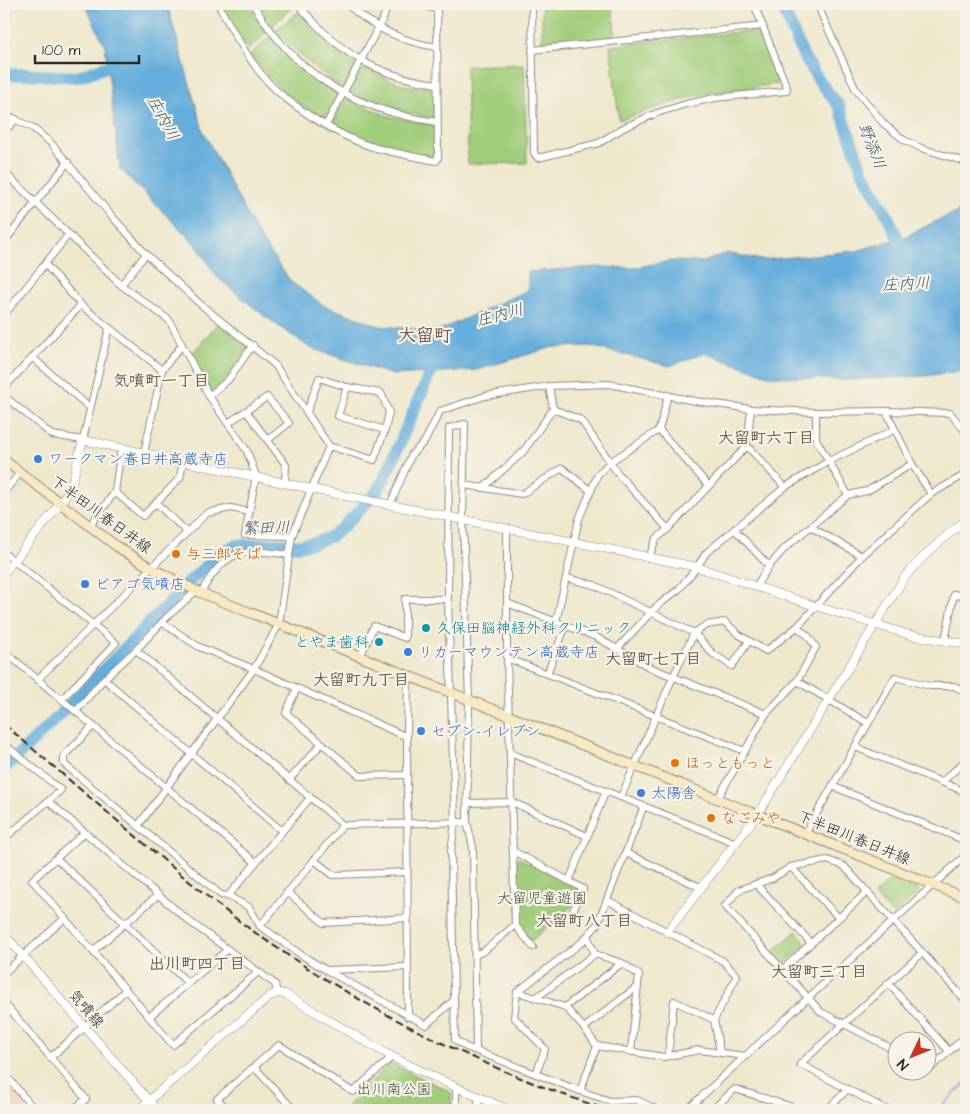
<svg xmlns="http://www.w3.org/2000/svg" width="970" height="1114" font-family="'Architects Daughter','Klee One',sans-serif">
	<rect width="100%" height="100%" fill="#f7f3e8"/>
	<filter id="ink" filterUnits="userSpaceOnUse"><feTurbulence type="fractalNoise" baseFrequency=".02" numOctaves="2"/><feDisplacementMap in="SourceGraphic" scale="10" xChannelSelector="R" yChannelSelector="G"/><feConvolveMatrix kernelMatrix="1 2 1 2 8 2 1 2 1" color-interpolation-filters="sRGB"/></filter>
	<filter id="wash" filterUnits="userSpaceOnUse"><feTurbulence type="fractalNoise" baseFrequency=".0096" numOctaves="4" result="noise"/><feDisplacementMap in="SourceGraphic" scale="20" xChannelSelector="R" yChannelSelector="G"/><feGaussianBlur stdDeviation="1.12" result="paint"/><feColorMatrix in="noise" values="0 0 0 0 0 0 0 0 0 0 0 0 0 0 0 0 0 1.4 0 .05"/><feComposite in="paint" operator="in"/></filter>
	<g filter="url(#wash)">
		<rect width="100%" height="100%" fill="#eee8cd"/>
		<polygon fill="#f2d4be" points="4,1079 31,1110 4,1110"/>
		<g fill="#a1cd7a" stroke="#667c52">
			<polygon points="220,4 248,4 267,32 248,50"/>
			<polygon points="259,4 291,4 293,6 273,26"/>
			<polygon points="542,4 612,4 616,40 542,45"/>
			<path d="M 298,12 C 316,35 331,47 356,64 L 343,88 C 317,71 296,53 276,30 Z"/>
			<polygon points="759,30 779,81 777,84 697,95 619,120 610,46"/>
			<path d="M 270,36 L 302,69 L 338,95 L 325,118 C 289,101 275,84 250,55 Z"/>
			<polygon points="524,64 527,163 468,164 466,66"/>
			<path d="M 362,68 L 404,85 L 435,89 L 435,118 C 401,113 380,105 349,91 Z"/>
			<polygon points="345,98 388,116 434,126 435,158 409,154 356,138 332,124"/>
			<polygon points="218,323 247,345 248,348 230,376 213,391 210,390 191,355"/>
			<polygon points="519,858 579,888 580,892 573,905 531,941 519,927 518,923 517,859"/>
			<polygon points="891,879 918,890 919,892 895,914 892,914 874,895"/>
			<polygon points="796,931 805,942 805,945 785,963 781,963 772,953"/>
			<polygon points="390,1063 449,1091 451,1093 451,1110 343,1110"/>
		</g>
		<polygon fill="#65addc" stroke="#486c84" points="85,4 167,4 203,131 256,232 291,282 323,305 379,326 438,331 528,290 528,272 596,267 632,268 671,261 703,262 727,253 761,260 856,251 904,237 943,218 966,209 966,371 924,376 844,380 771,376 704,353 670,366 590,346 553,347 476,370 393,375 310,348 263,315 217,277 197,246 120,169 105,46"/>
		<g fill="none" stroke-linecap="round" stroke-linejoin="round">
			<polyline stroke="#65addc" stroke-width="2" points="938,1110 966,1082"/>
			<g stroke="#65addc" stroke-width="12">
				<polyline points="781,4 803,55 818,79 839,106 862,170 887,215 905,253"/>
				<polyline points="4,75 23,74 77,77 115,64"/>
				<polyline points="4,769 61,714 190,581 221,552 236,545 286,544 297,546 314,543 332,536 344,526 376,493 385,477 429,376 440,359"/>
			</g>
		</g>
	</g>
	<g filter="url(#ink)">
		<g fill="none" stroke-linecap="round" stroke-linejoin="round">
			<defs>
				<g id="minor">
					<path d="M 218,4 C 232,30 247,58 267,81 C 291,107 341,138 376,148 C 396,153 416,157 436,161 L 438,158 L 437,4"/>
					<path d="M 253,4 C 295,75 357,111 437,122"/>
					<path d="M 298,4 C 337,52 375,76 437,84"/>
					<path d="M 347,4 C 372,27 402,42 437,47"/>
					<polyline points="416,4 437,9"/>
					<polyline points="532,4 534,153 538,158 599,143 623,128 657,113 686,104 715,98 786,91 787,88 754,4"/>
					<polyline points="819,4 821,13 856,90 884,124 904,140 921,148 966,162"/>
					<polyline points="532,50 763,26"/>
					<polyline points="4,114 33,128 52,144 109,213 146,254 199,303 275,365 329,446 292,536 279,624 254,669 138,826"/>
					<polyline points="326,125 383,19 388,4"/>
					<polyline points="4,132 16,119"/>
					<polyline points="4,172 121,285 169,320 209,396 247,451 256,476 245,535 292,536"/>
					<polyline points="4,242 68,162"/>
					<polyline points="45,264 81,305 162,370"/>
					<polyline points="121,285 146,254"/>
					<polyline points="4,315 69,234"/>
					<polyline points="33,358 90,408"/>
					<polyline points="347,387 338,416 385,430"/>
					<polyline points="4,388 81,305"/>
					<polyline points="4,396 52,435 83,440 109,328"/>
					<polyline points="209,396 228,380 253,345"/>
					<polyline points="553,409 581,420 619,475 668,529"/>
					<polyline points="246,411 286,465 285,483"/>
					<polyline points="886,411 950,413 966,432"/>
					<polyline points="307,412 319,378 347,387 381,393 389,412 385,430 374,460 329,446"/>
					<polyline points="816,412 816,439 848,495"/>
					<polyline points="228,423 267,397 289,423 268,440"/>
					<polyline points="659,430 708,485"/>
					<polyline points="747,446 785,487"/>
					<polyline points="144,453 162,370 182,345"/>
					<polyline points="464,485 522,494 562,468 591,491"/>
					<polyline points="484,487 523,452 553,409 549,386"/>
					<polyline points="4,492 20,473"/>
					<polyline points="115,492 143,516 180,478 183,461"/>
					<polyline points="156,503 187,532"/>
					<polyline points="390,505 412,454 425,441 440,411 485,396 549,386 609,384 695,401 751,409 816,412 886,411 912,464 931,494"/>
					<polyline points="89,527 115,492 121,448"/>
					<polyline points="811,527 862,556"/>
					<polyline points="507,528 507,658 515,925 533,947"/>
					<polyline points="734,529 769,566"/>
					<polyline points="4,553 116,643 62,699"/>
					<polyline points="649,557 656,539 668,529 747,446 751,409"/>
					<polyline points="566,578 594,585 694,633 712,653 732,666 749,641"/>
					<polyline points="756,586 769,566 785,548 848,495 867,491 912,464"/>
					<path d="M 201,593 C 224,549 244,548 289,555"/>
					<polyline points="507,603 596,637 649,667 766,714"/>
					<polyline points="556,622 579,519 598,474 610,462 659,430 668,395"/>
					<polyline points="163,623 199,647 254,669 407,737 408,1017"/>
					<polyline points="945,641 954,594 966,597"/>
					<polyline points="617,649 655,608 679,589 697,567 706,553 785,487 829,461 894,430"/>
					<polyline points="136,650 343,825 467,822"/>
					<polyline points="4,651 255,862"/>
					<polyline points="360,657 374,626 405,638 405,599 448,599"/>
					<polyline points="507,658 745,751"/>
					<polyline points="547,674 566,625"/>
					<polyline points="38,679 207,513 231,508 249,512"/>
					<polyline points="104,679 282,831"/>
					<polyline points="797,681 868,723"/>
					<polyline points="297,688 286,713 360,776 406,775"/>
					<polyline points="76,711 104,679 136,650 166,618 196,591"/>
					<polyline points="93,726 64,756 64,764 221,895 228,896 310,798"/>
					<polyline points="407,737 408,677"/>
					<polyline points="4,744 61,790 4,839"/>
					<polyline points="855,747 966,792"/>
					<polyline points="510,753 736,843"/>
					<polyline points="4,756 10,749"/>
					<polyline points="289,780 322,743"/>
					<polyline points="942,782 966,760"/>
					<polyline points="832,786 966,841"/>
					<polyline points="621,797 673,677 694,633 706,625 725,622 738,634 766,651 797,627 862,556 931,494 966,474"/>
					<polyline points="718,798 766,714 797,681 816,647 808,636 797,627"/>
					<polyline points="49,802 189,921 275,984 277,993"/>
					<polyline points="468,803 512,802 587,836"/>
					<polyline points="85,832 32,880 173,1045 258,972"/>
					<polyline points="805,834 895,677 930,686 954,686 966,692"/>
					<polyline points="513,851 569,881 606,791"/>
					<polyline points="626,853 700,887"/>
					<polyline points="57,859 188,983"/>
					<polyline points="314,860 333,875 407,872"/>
					<polyline points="791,867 838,917"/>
					<polyline points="569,881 583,889 571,915"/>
					<polyline points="756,884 811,943"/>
					<polyline points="287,892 324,923 408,918"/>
					<polyline points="228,896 249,907 260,926 303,956 326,970 426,1025 454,1000"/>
					<polyline points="607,900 723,961 737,976 714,1020 720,1052"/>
					<polyline points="260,926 343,825"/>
					<polyline points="587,936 595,954 622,963 639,975 631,1051"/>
					<polyline points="93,951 158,895"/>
					<polyline points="475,955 484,951 515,925"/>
					<polyline points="783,969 867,892"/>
					<polyline points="327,970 408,967"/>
					<polyline points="4,973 65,918"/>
					<polyline points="888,983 949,1051"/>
					<polyline points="517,992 565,1007 584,1028 597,1046 580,1091"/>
					<polyline points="537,997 595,954"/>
					<polyline points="4,1003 86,1099 73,1110"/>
					<polyline points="565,1007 622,963"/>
					<polyline points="149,1017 227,950"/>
					<polyline points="584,1028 638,986"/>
					<polyline points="597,1046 664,1057 699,1050 745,1056"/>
					<polyline points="476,1050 473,847 467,822 469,701 463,520 465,424 449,428 448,599 455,822 451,852 455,1040 466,1047 580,1091 610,1101 637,1100 658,1110"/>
					<polyline points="898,1052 821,1012 725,906 739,890 773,878 791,867 827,860 844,866 966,1001"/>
					<polyline points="668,1056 674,1001 714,1020"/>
					<polyline points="51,1057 126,990"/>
					<polyline points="254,1067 294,1110"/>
					<polyline points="928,1067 930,1069 966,1036"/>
					<polyline points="4,1073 35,1110"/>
					<polyline points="536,1074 545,1049 514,1017 517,992 582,942 597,925 644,806"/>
					<polyline points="456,1087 456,1110"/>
					<polyline points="478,1098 479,1110"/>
					<polyline points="229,1110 217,1099 279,1045 353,1092 392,1057"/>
					<polyline points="687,1110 808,998 966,855"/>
					<polyline points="712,1110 735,1089 802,1110"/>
					<polyline points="827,1110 847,1090"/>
					<polyline points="887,1110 800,1064 922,953"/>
				</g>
				<g id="tertiary">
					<polyline points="4,573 60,504 71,487 83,440 312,489 697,567 815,606 910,635 966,644"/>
					<path d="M 667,932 L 758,814 L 904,578 C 923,555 943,538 966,520"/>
					<polyline points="4,934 157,1110"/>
					<path d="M 138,1110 L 270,996 L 277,993 L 285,994 C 320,1015 355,1036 391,1056 C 429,1076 469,1093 509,1110"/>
				</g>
				<polyline id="secondary" points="4,460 116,546 151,568 201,593 966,898"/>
			</defs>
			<use href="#minor" stroke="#8c8a7c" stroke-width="8"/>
			<use href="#tertiary" stroke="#8c8a7c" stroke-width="9"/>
			<use href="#secondary" stroke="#8c8a7c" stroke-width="11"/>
			<use href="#minor" stroke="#fff" stroke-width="6"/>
			<use href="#tertiary" stroke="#fff" stroke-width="8"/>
			<use href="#secondary" stroke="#f8e8c3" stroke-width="9"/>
			<path stroke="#2b2b2b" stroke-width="2" stroke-dasharray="8 4" stroke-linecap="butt" d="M 4,724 C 49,763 94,801 139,839 C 178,872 216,905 257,934 C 365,1010 483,1069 608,1110"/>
		</g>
	</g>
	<g fill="#3f7fe0" stroke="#f7f3e8" stroke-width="2">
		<circle cx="38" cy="459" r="5"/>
		<circle cx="85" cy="584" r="5"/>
		<circle cx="408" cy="652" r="5"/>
		<circle cx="421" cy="731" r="5"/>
		<circle cx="641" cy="793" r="5"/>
	</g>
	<g fill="#e8710a" stroke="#f7f3e8" stroke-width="2">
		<circle cx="176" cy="554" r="5"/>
		<circle cx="675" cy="763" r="5"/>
		<circle cx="711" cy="818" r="5"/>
	</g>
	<g fill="#0f9aa8" stroke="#f7f3e8" stroke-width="2">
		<circle cx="426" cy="628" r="5"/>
		<circle cx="379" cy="642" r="5"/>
	</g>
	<g text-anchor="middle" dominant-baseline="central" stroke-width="4.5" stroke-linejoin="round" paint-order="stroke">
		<g font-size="15" fill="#366cbe" stroke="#f7f3e8" text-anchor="start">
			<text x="48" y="459">ワークマン春日井高蔵寺店</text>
			<text x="95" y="584">ピアゴ気噴店</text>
			<text x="418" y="652">リカーマウンテン高蔵寺店</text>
			<text x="431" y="731">セブン-イレブン</text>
			<text x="651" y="793">太陽舎</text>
		</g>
		<g font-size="15" fill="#2b2b2b" stroke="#f7f3e8">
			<text transform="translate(101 515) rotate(36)">下半田川春日井線</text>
			<text transform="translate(854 838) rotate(22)">下半田川春日井線</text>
			<text transform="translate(86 1009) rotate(49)">気噴線</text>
		</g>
		<g font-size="15" fill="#c56008" stroke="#f7f3e8" text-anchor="start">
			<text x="186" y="554">与三郎そば</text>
			<text x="685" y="763">ほっともっと</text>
			<text x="721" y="818">なごみや</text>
		</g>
		<g font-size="15" fill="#0d838f" stroke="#f7f3e8" text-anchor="start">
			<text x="436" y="628">久保田脳神経外科クリニック</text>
			<text x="369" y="642" text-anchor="end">とやま歯科</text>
		</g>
		<g font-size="15" fill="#48543f" stroke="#f7f3e8">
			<text x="542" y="898">大留児童遊園</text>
			<text x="394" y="1089">出川南公園</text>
		</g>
		<g font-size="16" font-style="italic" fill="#3f5869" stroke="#f7f3e8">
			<text transform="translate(163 118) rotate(61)">庄内川</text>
			<text transform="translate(872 146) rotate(69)">野添川</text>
			<text transform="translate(906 284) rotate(-3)">庄内川</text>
			<text transform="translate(500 315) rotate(-15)">庄内川</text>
			<text transform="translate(266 528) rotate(-2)">繁田川</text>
		</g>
		<g font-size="16" font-weight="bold" fill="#6c5847" stroke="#f7f3e8">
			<text x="161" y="381">気噴町一丁目</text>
			<text x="766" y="438">大留町六丁目</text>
			<text x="653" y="659">大留町七丁目</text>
			<text x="361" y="680">大留町九丁目</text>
			<text x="584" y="921">大留町八丁目</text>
			<text x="197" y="964">出川町四丁目</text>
			<text x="819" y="972">大留町三丁目</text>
		</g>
		<g font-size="18" font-weight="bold" fill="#6c5847" stroke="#f7f3e8">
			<text x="425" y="335">大留町</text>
		</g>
	</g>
	<rect width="970" height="1114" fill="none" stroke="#f7f3e8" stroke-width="20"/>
	<g transform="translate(912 1056) rotate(227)"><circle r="24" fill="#f7f3e8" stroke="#a5a39c"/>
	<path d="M0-4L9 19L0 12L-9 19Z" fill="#c8321e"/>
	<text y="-8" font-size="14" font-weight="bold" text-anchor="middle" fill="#2b2b2b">N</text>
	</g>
	<path d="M35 55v8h104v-8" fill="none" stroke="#2b2b2b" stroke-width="2.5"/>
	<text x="42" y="55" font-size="15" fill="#2b2b2b" stroke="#f7f3e8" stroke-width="4" paint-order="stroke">100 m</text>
</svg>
